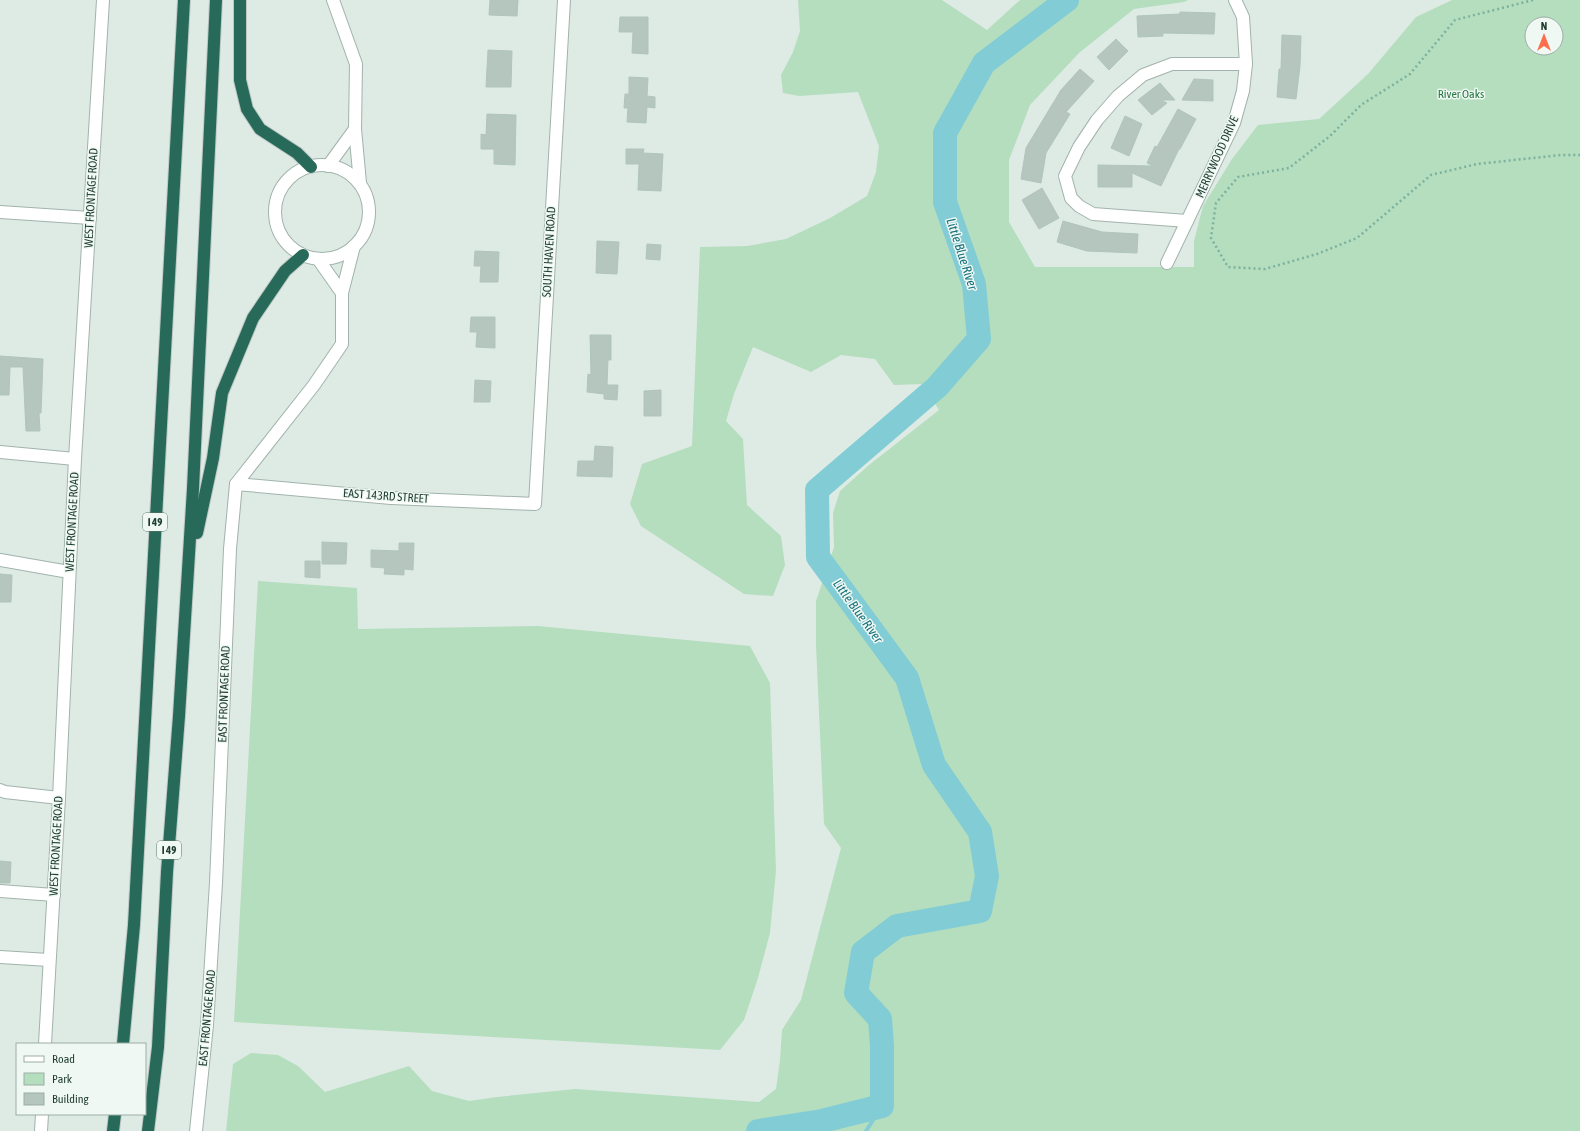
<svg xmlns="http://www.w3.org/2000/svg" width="1580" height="1131" font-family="'Asap Condensed',sans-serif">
	<rect width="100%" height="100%" fill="#deebe5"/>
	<g fill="#b5debe" fill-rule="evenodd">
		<path d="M 798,0 L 942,0 L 987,30 L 1020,0 L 1188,0 L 1184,2 L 1134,9 L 1079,53 L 1030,105 L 1009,160 L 1009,222 L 1035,267 L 1194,267 L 1194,241 L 1203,206 L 1232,159 L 1258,125 L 1319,119 L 1368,74 L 1416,17 L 1452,0 L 1580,0 L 1580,1131 L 226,1131 L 233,1064 L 251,1053 L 278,1055 L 298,1066 L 325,1092 L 409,1066 L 432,1091 L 469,1101 L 497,1097 L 575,1089 L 759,1102 L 776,1089 L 780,1060 L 782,1030 L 801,1000 L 841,848 L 824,824 L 816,645 L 816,601 L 834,547 L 833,513 L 840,491 L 869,465 L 939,410 L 923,384 L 894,385 L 875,359 L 841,355 L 811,372 L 753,347 L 734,394 L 726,421 L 743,439 L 747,505 L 781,536 L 785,565 L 773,596 L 744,594 L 641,526 L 630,504 L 642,464 L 692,446 L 700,247 L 747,246 L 786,239 L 830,218 L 867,196 L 876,172 L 879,146 L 858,92 L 799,96 L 783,93 L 781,75 L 793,52 L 800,31 ZM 1532,24 L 1556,24 L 1556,48 L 1532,48 Z"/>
		<polygon points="258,581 357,588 358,629 538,626 750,646 770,683 776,871 770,933 758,978 744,1020 720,1050 234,1022"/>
	</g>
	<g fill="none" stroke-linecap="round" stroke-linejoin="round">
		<polyline stroke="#82ccd5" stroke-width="4" points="866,1131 882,1106"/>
		<polyline stroke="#82ccd5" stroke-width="24" points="758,1131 822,1121 882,1106 882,1046 880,1019 856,993 863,952 897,926 980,911 987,876 980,832 934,765 907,678 818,557 817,490 937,387 979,339 974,284 945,202 945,133 984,63 1067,0"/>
	</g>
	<g fill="#b4c6be" stroke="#b1c5bc">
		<polygon points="490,0 518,0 517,16 489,15"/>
		<polygon points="1180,12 1215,13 1214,34 1163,33 1163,36 1138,37 1137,16 1180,14"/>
		<polygon points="620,17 648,17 648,54 632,53 633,32 619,32"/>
		<polygon points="1282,35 1301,36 1300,66 1296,99 1277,97 1279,69 1281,69"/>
		<polygon points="1116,39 1128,51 1109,70 1097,57"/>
		<polygon points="488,50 512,51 511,87 486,87"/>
		<polygon points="1080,69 1094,81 1066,112 1070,114 1046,153 1041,183 1021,179 1026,148 1061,90"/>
		<polygon points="629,77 648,78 647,96 655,97 655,108 647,107 646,123 627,122 628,108 624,108 625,94 629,94"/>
		<polygon points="1194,79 1213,80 1213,101 1182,100"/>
		<polygon points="1160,83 1175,100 1161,100 1167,103 1152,115 1138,100"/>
		<polygon points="1178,109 1196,119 1180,149 1179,149 1161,186 1132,173 1132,187 1098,187 1098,165 1153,166 1147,163 1155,146 1157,147"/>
		<polygon points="487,114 516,115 515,165 494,164 494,149 481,149 481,134 486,135"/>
		<polygon points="1125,116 1142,124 1129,156 1111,148"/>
		<polygon points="626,149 644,149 643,153 663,154 661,191 638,190 639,164 626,164"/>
		<polygon points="1042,188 1059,218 1039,229 1022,200"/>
		<polygon points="1063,221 1102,232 1138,234 1137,253 1087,251 1057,242"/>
		<polygon points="597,241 619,242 617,274 596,273"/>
		<polygon points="647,244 661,245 660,260 646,259"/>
		<polygon points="475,251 499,252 498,282 480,282 481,266 474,266"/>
		<polygon points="471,317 495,317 495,348 476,347 477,332 470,332"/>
		<polygon points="590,335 611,335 611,360 608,360 607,385 618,385 617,400 604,399 604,394 587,392 588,374 591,375"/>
		<polygon points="0,356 43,359 41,413 39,413 40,431 26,431 23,367 10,367 9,395 0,395"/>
		<polygon points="475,380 491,381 490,402 474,402"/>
		<polygon points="661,390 661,416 644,416 644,391"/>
		<polygon points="595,446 613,447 612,477 577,476 578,461 594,461"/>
		<polygon points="322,542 347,543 346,564 322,564"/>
		<polygon points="399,543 414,543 413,570 404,569 404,575 384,574 385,568 371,567 371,550 399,551"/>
		<polygon points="305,561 320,561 320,578 305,577"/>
		<polygon points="0,574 12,575 11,602 0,602"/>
		<polygon points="0,861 11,862 10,883 0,883"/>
	</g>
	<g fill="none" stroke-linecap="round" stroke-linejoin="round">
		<defs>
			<g id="minor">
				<polyline points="333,0 356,64 355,129 360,183"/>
				<circle cx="322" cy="212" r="47"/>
				<polyline points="328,166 355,129"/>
				<polyline points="0,212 90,218"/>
				<polyline points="1187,221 1093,214 1079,206 1071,198 1065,176 1079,147 1097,120 1118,96 1143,75 1172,64 1246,64"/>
				<polyline points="318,259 342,293"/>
				<polyline points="1167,263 1234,123 1243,91 1246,64 1243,17 1235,0"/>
				<polyline points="0,452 75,459"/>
				<polyline points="236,484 391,498 535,504 564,0"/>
				<polyline points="0,560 69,572"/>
				<polyline points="0,790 5,792 59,798"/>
				<polyline points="0,891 54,895"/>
				<polyline points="0,957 49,960"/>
				<polyline points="45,1044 59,798 75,459 103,0"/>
				<polyline points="41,1131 42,1114"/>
				<polyline points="196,1131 207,1025 216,883 230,549 236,484 314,385 342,344 342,293 354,246"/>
			</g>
			<g id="highway">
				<polyline points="240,0 240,80 247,109 260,129 297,153 311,167"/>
				<polyline points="197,533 213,458 222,393 253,318 285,271 303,255"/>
				<polyline points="123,1044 134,925 184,0"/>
				<polyline points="113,1131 115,1114"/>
				<polyline points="148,1131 158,1047 167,872 179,716 193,489 216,0"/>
			</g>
		</defs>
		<use href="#minor" stroke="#a1b3ac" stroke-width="14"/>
		<use href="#highway" stroke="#c0c8c6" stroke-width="14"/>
		<polyline stroke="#7cb19e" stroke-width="2.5" stroke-dasharray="2 3" stroke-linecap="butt" points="1533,0 1455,20 1410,74 1361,105 1330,136 1289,168 1238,177 1216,203 1211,238 1228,267 1265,269 1317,254 1357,238 1431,175 1477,164 1561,155 1580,155"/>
		<use href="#minor" stroke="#fff" stroke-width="12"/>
		<use href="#highway" stroke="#286a59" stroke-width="12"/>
	</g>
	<g text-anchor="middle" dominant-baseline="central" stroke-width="3" stroke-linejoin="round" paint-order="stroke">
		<g fill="#eff8f3" stroke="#5d746d" stroke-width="1">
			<rect x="143" y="513" width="24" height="18" rx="3"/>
			<rect x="157" y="841" width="24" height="18" rx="3"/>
		</g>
		<g font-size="11" font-weight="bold" fill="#1f3c33">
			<text x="155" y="522">I 49</text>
			<text x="169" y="850">I 49</text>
		</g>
		<g font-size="12" fill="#267641" stroke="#eff8f3">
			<text x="1461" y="94">River Oaks</text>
		</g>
		<g font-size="12" fill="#1f3c33" stroke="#eff8f3">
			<text transform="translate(1217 157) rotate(-66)">MERRYWOOD DRIVE</text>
			<text transform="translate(91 198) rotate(-87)">WEST FRONTAGE ROAD</text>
			<text transform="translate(549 252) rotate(-87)">SOUTH HAVEN ROAD</text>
			<text transform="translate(386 496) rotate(4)">EAST 143RD STREET</text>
			<text transform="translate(72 522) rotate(-87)">WEST FRONTAGE ROAD</text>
			<text transform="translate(224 694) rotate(-88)">EAST FRONTAGE ROAD</text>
			<text transform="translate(56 846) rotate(-87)">WEST FRONTAGE ROAD</text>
			<text transform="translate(207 1018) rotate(-85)">EAST FRONTAGE ROAD</text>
		</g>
		<g font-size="13" font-style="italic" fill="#15707c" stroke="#eff8f3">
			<text transform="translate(962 254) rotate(72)">Little Blue River</text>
			<text transform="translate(858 611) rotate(54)">Little Blue River</text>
		</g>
	</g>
	<rect x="16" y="1043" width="130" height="72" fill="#eff8f3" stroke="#9cada6"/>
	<rect x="24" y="1056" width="20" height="6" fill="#ffffff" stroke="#9cada6"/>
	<text x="52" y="1063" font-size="12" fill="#1f3c33">Road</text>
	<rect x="24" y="1073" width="20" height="12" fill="#b5debe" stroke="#9cada6"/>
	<text x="52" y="1083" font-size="12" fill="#1f3c33">Park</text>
	<rect x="24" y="1093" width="20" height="12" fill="#b4c6be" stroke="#9cada6"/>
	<text x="52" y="1103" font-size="12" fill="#1f3c33">Building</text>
	<g transform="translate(1544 36)"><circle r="19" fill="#eff8f3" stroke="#9cada6"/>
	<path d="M0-3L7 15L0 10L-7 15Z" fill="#fc6e4c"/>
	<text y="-6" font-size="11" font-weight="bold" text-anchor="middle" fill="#1f3c33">N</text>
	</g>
</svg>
